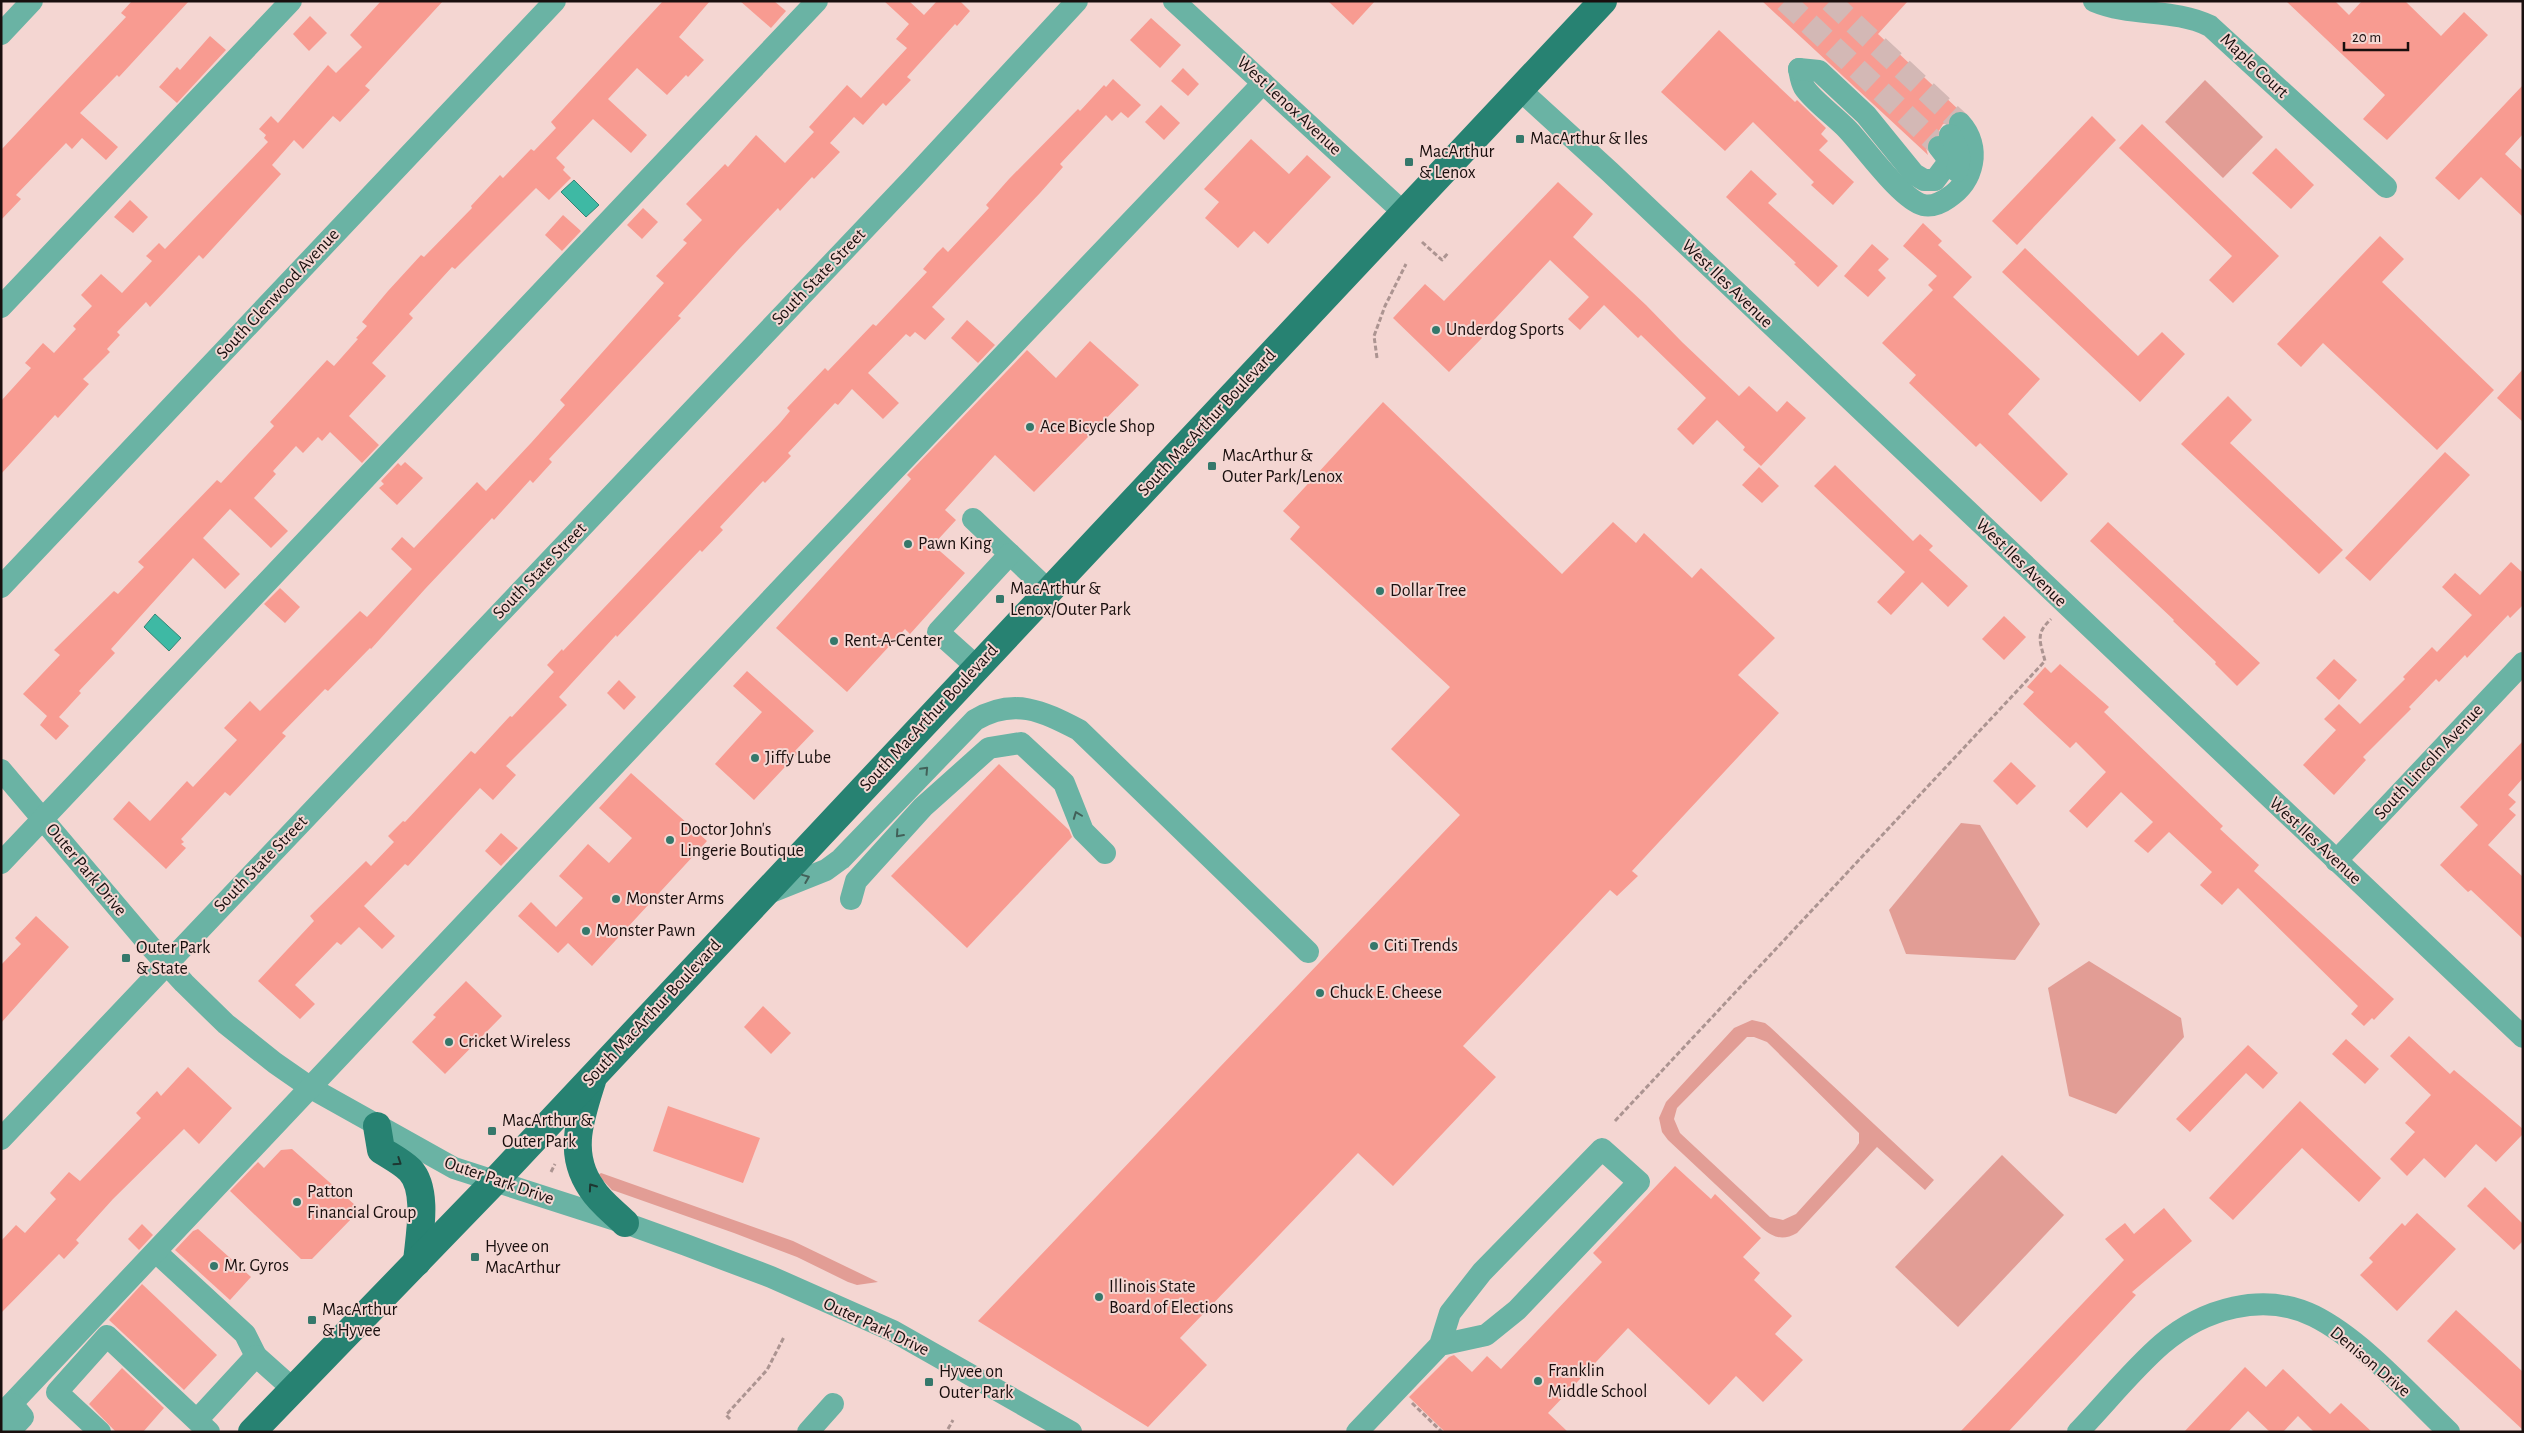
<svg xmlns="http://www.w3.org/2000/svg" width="2524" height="1433" font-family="'Alegreya Sans',sans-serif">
	<rect width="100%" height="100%" fill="#f4d6d2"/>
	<g fill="#e29d95" fill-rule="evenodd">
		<polygon points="2205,80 2263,137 2223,178 2165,122"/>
		<polygon points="1961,823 1980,825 2040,924 2015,960 1906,954 1889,910"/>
		<polygon points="2089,961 2181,1018 2184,1037 2116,1114 2069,1096 2048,988"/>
		<path d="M 1752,1020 L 1765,1023 L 1770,1027 L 1934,1180 L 1925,1190 L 1877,1147 L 1797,1233 C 1783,1241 1774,1238 1762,1228 L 1668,1140 L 1662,1132 L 1659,1118 L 1666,1102 L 1734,1028 ZM 1747,1037 L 1754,1037 L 1767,1042 L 1859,1133 L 1859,1143 L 1855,1149 L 1796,1214 L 1783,1220 L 1770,1217 L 1680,1133 L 1674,1119 L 1677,1108 Z"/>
		<polygon points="2002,1155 2064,1215 1958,1327 1895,1267"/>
		<polygon points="601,1173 793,1241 878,1282 857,1285 848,1282 797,1257 734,1233 618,1192 612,1190 598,1175"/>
	</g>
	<g fill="#3eb9a4" stroke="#338677">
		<polygon points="574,180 599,205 586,217 561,192"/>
		<polygon points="155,614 181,638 169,651 144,627"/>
	</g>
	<g fill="#f89b91">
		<polygon points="132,1 189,1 119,77 117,75 80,113 118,147 106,160 82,138 72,149 66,143 16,195 21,199 1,220 1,150 126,17 121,13"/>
		<polygon points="381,1 443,1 365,86 370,90 340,122 333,116 303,149 294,140 272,165 281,174 203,259 199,255 150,307 146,302 117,332 120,335 107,349 110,352 83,379 89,384 58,418 55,415 1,474 1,401 31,368 25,363 43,343 54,353 76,329 73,326 92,306 81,295 101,274 122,293 152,261 146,256 159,243 165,249 268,142 264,138 266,135 259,129 271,116 278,123 328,65 336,73 362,47 350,35"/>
		<polygon points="663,1 710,1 679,37 704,60 688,77 686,75 667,95 637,68 608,99 647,135 631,153 593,119 556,158 565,167 563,170 571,178 549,200 536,188 455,269 452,267 409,314 413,318 372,363 386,376 349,416 379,445 362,463 330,432 322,441 318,437 303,453 296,446 273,471 276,474 254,498 288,531 271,548 230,509 203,538 240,574 225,589 193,558 111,649 115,653 79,691 81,693 59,717 69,726 56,740 40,725 47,716 23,694 60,655 54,650 114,591 118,594 144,567 138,562 217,480 221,483 274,426 270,422 327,360 334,366 358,339 356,338 367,326 362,322 388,291 421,255 424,257 472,208 471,206 500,175 503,178 531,149 534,151 556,128 551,122"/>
		<polygon points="740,1 774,1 786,11 771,28"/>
		<polygon points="884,1 909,1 924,15 937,1 960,1 970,11 957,26 955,24 907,77 911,80 886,106 883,103 863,125 854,117 830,143 840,152 814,179 812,177 780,211 778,208 739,249 678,316 681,318 549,459 552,462 533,483 530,480 494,520 492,518 425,589 371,649 370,648 328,691 325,689 282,733 286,736 230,796 225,792 181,839 184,842 181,844 186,848 166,869 113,819 129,801 150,821 187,781 193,787 237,740 224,728 250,701 260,711 360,611 367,617 412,569 391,549 402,537 414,548 477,482 486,491 531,443 565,405 560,400 664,283 656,276 687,243 683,240 702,220 686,204 725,164 728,167 756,135 785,163 814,132 809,127 847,85 861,98 907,48 896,39 909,24"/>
		<polygon points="1328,1 1375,1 1353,25"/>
		<polygon points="1762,1 1908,1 1878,34 1959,110 1952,113 1947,123 1943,124 1937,134 1927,142 1926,148 1928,155"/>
		<polygon points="2286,1 2335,1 2349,15 2362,1 2405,1 2441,36 2464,12 2488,35 2387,140 2363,119 2385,95"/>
		<polygon points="310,16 327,33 309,51 293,34"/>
		<polygon points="1151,18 1181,45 1160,68 1130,40"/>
		<polygon points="1719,30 1795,102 1797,100 1826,128 1821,134 1828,141 1819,150 1854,182 1833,205 1811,185 1814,182 1753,122 1725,151 1661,92"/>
		<polygon points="210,36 226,50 177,103 159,87 177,67 180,70"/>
		<polygon points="1183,68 1199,84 1188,96 1171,81"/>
		<polygon points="1113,79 1141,105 1128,118 1121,112 1112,121 1106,115 1060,164 1063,167 1040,193 932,307 945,319 925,340 915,332 910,337 906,334 868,373 899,403 883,419 852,389 838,405 835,403 788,453 791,456 765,483 763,481 720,527 723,530 702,552 700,550 617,637 616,635 559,697 567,705 506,766 516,775 493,800 480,788 408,866 405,864 364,906 395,936 382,949 359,927 341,945 337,942 295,985 315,1004 300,1019 258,981 314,921 310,916 366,861 371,866 394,842 388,836 403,821 405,822 471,751 475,754 510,716 512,717 554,672 547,665 562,649 563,651 780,423 790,411 787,408 825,368 828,371 873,324 876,326 927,272 923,269 937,253 943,247 948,252 989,208 986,205 1009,179 1078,109 1080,111 1104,85 1106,87"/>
		<polygon points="2523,85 2523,134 2505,154 2523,171 2523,217 2481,177 2459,200 2435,178"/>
		<polygon points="1161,105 1180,123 1164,140 1145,122"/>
		<polygon points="2092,116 2116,140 2017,245 1992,221"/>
		<polygon points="2142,124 2279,256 2233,303 2209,280 2232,256 2119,148"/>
		<polygon points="1251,139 1289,174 1307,155 1331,177 1268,244 1254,231 1238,248 1205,218 1219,202 1204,189"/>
		<polygon points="2276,148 2314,185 2291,209 2252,173"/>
		<polygon points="1751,170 1777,194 1768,203 1838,266 1818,287 1794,264 1796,263 1726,197"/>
		<polygon points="1558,182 1593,214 1573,237 1646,305 1682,342 1739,396 1749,386 1777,412 1787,401 1806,418 1761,466 1743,450 1745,447 1717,420 1693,445 1677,429 1706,398 1641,335 1638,338 1604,305 1580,330 1568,319 1589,297 1550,260 1480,335 1482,338 1449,372 1393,318 1425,284 1444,301"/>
		<polygon points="130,200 148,217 133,233 114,217"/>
		<polygon points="643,208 658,222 642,239 627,225"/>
		<polygon points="563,215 581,231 562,251 545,235"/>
		<polygon points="1923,223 1942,241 1938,245 1972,277 1953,297 2040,379 2008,414 2068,474 2041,502 1980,443 1976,447 1909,383 1916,375 1882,343 1933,290 1928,285 1937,276 1903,246"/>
		<polygon points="2380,236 2404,259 2382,282 2494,390 2437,450 2323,343 2301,367 2277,344"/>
		<polygon points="1872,244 1889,259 1878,270 1886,278 1868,297 1844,276"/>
		<polygon points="2025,248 2138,356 2162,332 2185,354 2140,402 2002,272"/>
		<polygon points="967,320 995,345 978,363 951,338"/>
		<polygon points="1090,341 1139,385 1034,492 995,455 945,510 956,520 933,545 965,573 910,634 905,629 847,692 776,628 911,479 907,475 1027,350 1056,378"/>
		<polygon points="2523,369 2523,422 2497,398"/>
		<polygon points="2228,396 2252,420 2230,443 2343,550 2319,574 2181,444"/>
		<polygon points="1383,402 1562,574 1613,522 1636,543 1644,533 1692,578 1701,568 1775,638 1738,675 1779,713 1632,871 1638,876 1617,896 1610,890 1463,1046 1496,1077 1393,1186 1358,1153 1180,1338 1207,1365 1148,1427 978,1321 1460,815 1391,749 1450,687 1290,539 1300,527 1283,511"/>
		<polygon points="2445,452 2470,475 2370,581 2345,558"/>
		<polygon points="405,462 423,478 397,505 379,488 384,484 381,481 398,463 401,466"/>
		<polygon points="1835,465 1913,541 1920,534 1933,546 1929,550 1968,586 1948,607 1922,582 1891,615 1877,602 1905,572 1814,486"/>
		<polygon points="1759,467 1779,486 1762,503 1742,485"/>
		<polygon points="2108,522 2260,663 2237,686 2215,664 2216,662 2173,621 2174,620 2090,541"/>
		<polygon points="2511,562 2523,573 2523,605 2510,618 2508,615 2467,658 2465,655 2439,682 2436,679 2409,707 2411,709 2363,757 2366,760 2334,795 2303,765 2336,730 2324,719 2339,704 2360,724 2405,679 2403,677 2432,647 2437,652 2472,615 2442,587 2455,573 2480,595"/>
		<polygon points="280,588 300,607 285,623 264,604"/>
		<polygon points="2004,616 2026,637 2004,660 1982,639"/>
		<polygon points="2334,659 2357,680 2339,700 2316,678"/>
		<polygon points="2060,664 2109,707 2104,712 2223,826 2220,829 2259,865 2254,871 2394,999 2374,1020 2372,1018 2364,1026 2351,1014 2358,1006 2238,888 2222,905 2200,885 2212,872 2169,832 2148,853 2134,841 2153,822 2121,792 2087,828 2069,811 2106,772 2076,742 2070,748 2023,704 2034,692 2027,687 2045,667 2051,673"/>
		<polygon points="747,671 814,731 795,751 798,753 754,800 715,764 762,712 733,686"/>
		<polygon points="619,680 636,697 624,710 607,693"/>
		<polygon points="2523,741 2523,778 2508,795 2516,802 2509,809 2516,815 2488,845 2523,877 2523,939 2471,890 2468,892 2440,865 2478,825 2460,807"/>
		<polygon points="2011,762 2036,786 2017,805 1993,781"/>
		<polygon points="999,764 1069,830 1072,837 967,948 891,876"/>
		<polygon points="631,773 707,841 592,966 568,943 558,953 518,916 531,902 556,927 583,898 559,876 588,844 609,863 632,838 599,808"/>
		<polygon points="501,833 518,848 501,866 485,851"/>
		<polygon points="36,916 69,947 1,1023 1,965 21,944 15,938"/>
		<polygon points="466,981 502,1016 445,1074 412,1042 436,1017 433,1015"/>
		<polygon points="763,1006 791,1033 771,1054 744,1027"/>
		<polygon points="2409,1036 2450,1074 2454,1070 2523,1129 2523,1134 2496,1162 2476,1144 2445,1178 2424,1158 2407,1176 2390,1159 2415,1132 2405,1123 2431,1095 2390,1056"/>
		<polygon points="2346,1039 2379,1069 2365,1084 2332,1054"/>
		<polygon points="2248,1045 2278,1073 2263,1089 2246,1073 2190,1132 2176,1119"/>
		<polygon points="188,1067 232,1108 199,1144 184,1129 113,1199 76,1240 79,1243 64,1259 59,1254 1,1313 1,1241 16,1225 25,1233 56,1199 50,1193 69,1172 80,1181 141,1118 136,1113 157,1091 161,1096"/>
		<polygon points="2300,1101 2381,1178 2359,1202 2302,1148 2233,1220 2209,1198"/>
		<polygon points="668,1106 760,1138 743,1183 653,1151"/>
		<polygon points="292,1149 355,1205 355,1215 312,1259 301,1259 230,1191 258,1162 264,1168 281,1150"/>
		<polygon points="1675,1166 1711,1199 1715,1194 1761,1238 1743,1257 1760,1273 1754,1280 1792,1316 1775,1334 1803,1360 1763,1402 1736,1376 1709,1405 1628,1328 1548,1413 1568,1432 1445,1432 1409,1397 1449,1357 1454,1355 1472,1372 1487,1356 1501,1369 1602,1262 1593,1253"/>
		<polygon points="2485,1187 2523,1224 2523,1241 2514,1250 2467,1206"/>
		<polygon points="2164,1208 2192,1241 2132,1292 2136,1295 2008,1432 1960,1432 2124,1260 2105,1239 2125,1223 2134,1234"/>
		<polygon points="2417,1213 2456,1249 2397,1311 2360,1275 2373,1262 2369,1258 2402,1223 2405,1226"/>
		<polygon points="142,1224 153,1235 139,1250 128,1239"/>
		<polygon points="198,1229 251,1277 230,1300 175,1250 193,1231"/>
		<polygon points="142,1284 217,1355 184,1390 109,1320"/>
		<polygon points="2456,1310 2523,1372 2523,1430 2427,1341"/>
		<polygon points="2245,1367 2266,1387 2283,1369 2330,1414 2341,1403 2372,1432 2314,1432 2298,1416 2283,1432 2270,1432 2248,1411 2228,1432 2184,1432"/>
		<polygon points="122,1368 164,1408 143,1432 116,1432 89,1404"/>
	</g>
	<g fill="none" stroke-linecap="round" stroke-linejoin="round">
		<g stroke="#d3b8b5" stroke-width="22" stroke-dasharray="22 11" stroke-linecap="butt">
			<polyline points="1785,1 1939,146"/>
			<polyline points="1830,1 1960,123"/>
		</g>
		<g stroke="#ac9491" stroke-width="3" stroke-dasharray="5 2.5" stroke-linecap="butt">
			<polyline points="1422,242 1442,260 1448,253"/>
			<polyline points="1377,358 1374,336 1385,306 1406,264"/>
			<path d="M 1615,1121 L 2045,661 C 2040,641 2035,634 2051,619"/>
			<polyline points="551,1172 555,1164"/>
			<polyline points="1412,1403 1442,1432"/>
			<polyline points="730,1419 726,1415 767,1370 784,1337"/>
			<polyline points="948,1429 953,1420"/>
		</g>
		<g stroke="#6ab3a4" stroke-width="22">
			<polyline points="1174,1 1403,212"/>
			<path d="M 2094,1 C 2132,17 2173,8 2210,26 L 2386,187"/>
			<polyline points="1,34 32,1"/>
			<path d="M 1799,69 C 1800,74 1801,82 1804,87 C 1812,100 1837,118 1848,130 C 1865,148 1901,199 1923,205 C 1932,207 1941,203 1948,198 C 1974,181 1982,147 1960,123"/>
			<polyline points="1799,69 1819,71 1866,115 1914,174 1924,180 1935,180 1947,164 1946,156 1939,147"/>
			<polyline points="1519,89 1610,172 2523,1037"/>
			<path d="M 1950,135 C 1958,147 1962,157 1957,171"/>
			<polyline points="1,307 291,1"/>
			<polyline points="973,519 1049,591"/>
			<polyline points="1,587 555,1"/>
			<polyline points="977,667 938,632 1010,554"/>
			<polyline points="1,770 151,947 184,983 226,1024 275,1063 311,1088 454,1168 625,1223 686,1245 771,1277 893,1331 1071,1432"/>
			<polyline points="2336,861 2523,663"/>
			<polyline points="1,863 817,1"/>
			<path d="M 766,894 L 826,870 L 841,859 L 975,720 C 1014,697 1042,711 1079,730 L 1308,952"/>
			<polyline points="851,899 856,881 923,807 989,748 1021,743 1064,783 1083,831 1105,853"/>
			<polyline points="1,1139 912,179 1077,1"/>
			<polyline points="156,1252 245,1334 256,1356"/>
			<polyline points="1,1415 792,577 1263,83"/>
			<polyline points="197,1420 256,1356 293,1389"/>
			<polyline points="9,1432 23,1417 12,1404"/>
			<polyline points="100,1432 57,1392 107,1336 209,1432"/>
			<polyline points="808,1432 833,1404"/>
			<polyline points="1357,1432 1440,1345 1450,1313 1482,1272 1602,1149 1639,1182 1517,1310 1486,1335 1440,1345"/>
			<path d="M 2078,1432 C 2106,1403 2132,1370 2162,1344 C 2203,1309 2263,1291 2314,1316 C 2362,1340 2410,1395 2449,1432"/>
		</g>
		<g stroke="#278272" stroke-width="28">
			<path d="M 592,1081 C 580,1119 567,1154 592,1189 C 600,1202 614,1212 625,1223"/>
			<path d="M 377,1126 L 381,1150 C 390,1156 402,1162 410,1170 C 429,1190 419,1237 417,1262"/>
			<polyline points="252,1432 495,1181 1603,1"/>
		</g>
	</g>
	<defs><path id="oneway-chevron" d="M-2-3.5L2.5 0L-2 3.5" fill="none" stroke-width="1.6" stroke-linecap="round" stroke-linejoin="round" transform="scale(1.25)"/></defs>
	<g stroke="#426159">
		<use href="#oneway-chevron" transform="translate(925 770) rotate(-47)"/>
		<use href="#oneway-chevron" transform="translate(1077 815) rotate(-111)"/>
		<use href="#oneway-chevron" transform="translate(899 834) rotate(132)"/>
		<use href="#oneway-chevron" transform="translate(806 878) rotate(-22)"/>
	</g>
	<g stroke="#1e3731">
		<use href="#oneway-chevron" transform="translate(398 1162) rotate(34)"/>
		<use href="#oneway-chevron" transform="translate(592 1187) rotate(-125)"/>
	</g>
	<g fill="#35786b" stroke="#f4d6d2" stroke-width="2">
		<rect x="1515" y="134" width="10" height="10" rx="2.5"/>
		<rect x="1404" y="157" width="10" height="10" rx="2.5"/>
		<circle cx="1436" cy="330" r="5"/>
		<circle cx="1030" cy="427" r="5"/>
		<rect x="1207" y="461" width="10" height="10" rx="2.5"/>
		<circle cx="908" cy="544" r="5"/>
		<circle cx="1380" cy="591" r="5"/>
		<rect x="995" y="594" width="10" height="10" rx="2.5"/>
		<circle cx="834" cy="641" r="5"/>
		<circle cx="755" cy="758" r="5"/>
		<circle cx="670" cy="840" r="5"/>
		<circle cx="616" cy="899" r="5"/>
		<circle cx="586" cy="931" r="5"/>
		<circle cx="1374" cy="946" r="5"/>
		<rect x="121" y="953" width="10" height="10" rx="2.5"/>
		<circle cx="1320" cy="993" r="5"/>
		<circle cx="449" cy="1042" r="5"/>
		<rect x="487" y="1126" width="10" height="10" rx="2.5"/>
		<circle cx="297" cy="1202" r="5"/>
		<rect x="470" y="1252" width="10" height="10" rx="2.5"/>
		<circle cx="214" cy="1266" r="5"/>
		<circle cx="1099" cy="1297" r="5"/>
		<rect x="307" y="1315" width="10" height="10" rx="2.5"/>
		<circle cx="1538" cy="1381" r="5"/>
		<rect x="924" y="1377" width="10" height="10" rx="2.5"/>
	</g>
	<g text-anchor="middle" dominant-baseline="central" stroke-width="4" stroke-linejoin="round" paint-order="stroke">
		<g font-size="18" fill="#190f0e" stroke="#f4d6d2">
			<text transform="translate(2254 66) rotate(43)">Maple Court</text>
			<text transform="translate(1289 106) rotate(43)">West Lenox Avenue</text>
			<text transform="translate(819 277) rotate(-46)">South State Street</text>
			<text transform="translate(1727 284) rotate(44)">West Iles Avenue</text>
			<text transform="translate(278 294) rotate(-47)">South Glenwood Avenue</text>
			<text transform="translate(1207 423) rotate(-47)">South MacArthur Boulevard</text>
			<text transform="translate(2021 563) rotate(44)">West Iles Avenue</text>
			<text transform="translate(540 571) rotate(-46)">South State Street</text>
			<text transform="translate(929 718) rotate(-47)">South MacArthur Boulevard</text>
			<text transform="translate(2429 762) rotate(-47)">South Lincoln Avenue</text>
			<text transform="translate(2315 841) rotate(43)">West Iles Avenue</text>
			<text transform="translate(261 864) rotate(-46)">South State Street</text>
			<text transform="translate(86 870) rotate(50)">Outer Park Drive</text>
			<text transform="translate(652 1013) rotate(-47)">South MacArthur Boulevard</text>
			<text transform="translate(499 1181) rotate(19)">Outer Park Drive</text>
			<text transform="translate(876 1327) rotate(25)">Outer Park Drive</text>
			<text transform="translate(2370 1362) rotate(40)">Denison Drive</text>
		</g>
		<g font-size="18" fill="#190f0e" stroke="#f4d6d2" text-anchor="start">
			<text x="1530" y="139">MacArthur &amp; Iles</text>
			<text x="1419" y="152">MacArthur<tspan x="1419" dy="21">&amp; Lenox</tspan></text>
			<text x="1446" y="330">Underdog Sports</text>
			<text x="1040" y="427">Ace Bicycle Shop</text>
			<text x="1222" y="456">MacArthur &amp;<tspan x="1222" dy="21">Outer Park/Lenox</tspan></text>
			<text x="918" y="544">Pawn King</text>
			<text x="1010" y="589">MacArthur &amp;<tspan x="1010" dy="21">Lenox/Outer Park</tspan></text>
			<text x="1390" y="591">Dollar Tree</text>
			<text x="844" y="641">Rent-A-Center</text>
			<text x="765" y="758">Jiffy Lube</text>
			<text x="680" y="830">Doctor John's<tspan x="680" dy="21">Lingerie Boutique</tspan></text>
			<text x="626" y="899">Monster Arms</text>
			<text x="596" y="931">Monster Pawn</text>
			<text x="1384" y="946">Citi Trends</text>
			<text x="136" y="948">Outer Park<tspan x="136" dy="21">&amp; State</tspan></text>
			<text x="1330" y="993">Chuck E. Cheese</text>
			<text x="459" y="1042">Cricket Wireless</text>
			<text x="502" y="1121">MacArthur &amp;<tspan x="502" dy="21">Outer Park</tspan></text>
			<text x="307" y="1192">Patton<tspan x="307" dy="21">Financial Group</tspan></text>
			<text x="485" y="1247">Hyvee on<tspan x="485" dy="21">MacArthur</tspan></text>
			<text x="224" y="1266">Mr. Gyros</text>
			<text x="1109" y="1287">Illinois State<tspan x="1109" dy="21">Board of Elections</tspan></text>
			<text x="322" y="1310">MacArthur<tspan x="322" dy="21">&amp; Hyvee</tspan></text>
			<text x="1548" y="1371">Franklin<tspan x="1548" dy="21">Middle School</tspan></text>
			<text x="939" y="1372">Hyvee on<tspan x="939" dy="21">Outer Park</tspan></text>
		</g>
	</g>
	<rect width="2524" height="1433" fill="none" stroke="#190f0e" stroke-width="5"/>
	<path d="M2344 42v8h64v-8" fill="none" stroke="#190f0e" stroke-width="2.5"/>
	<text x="2352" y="42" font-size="15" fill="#190f0e" stroke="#f4d6d2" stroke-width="4" paint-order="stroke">20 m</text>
</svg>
